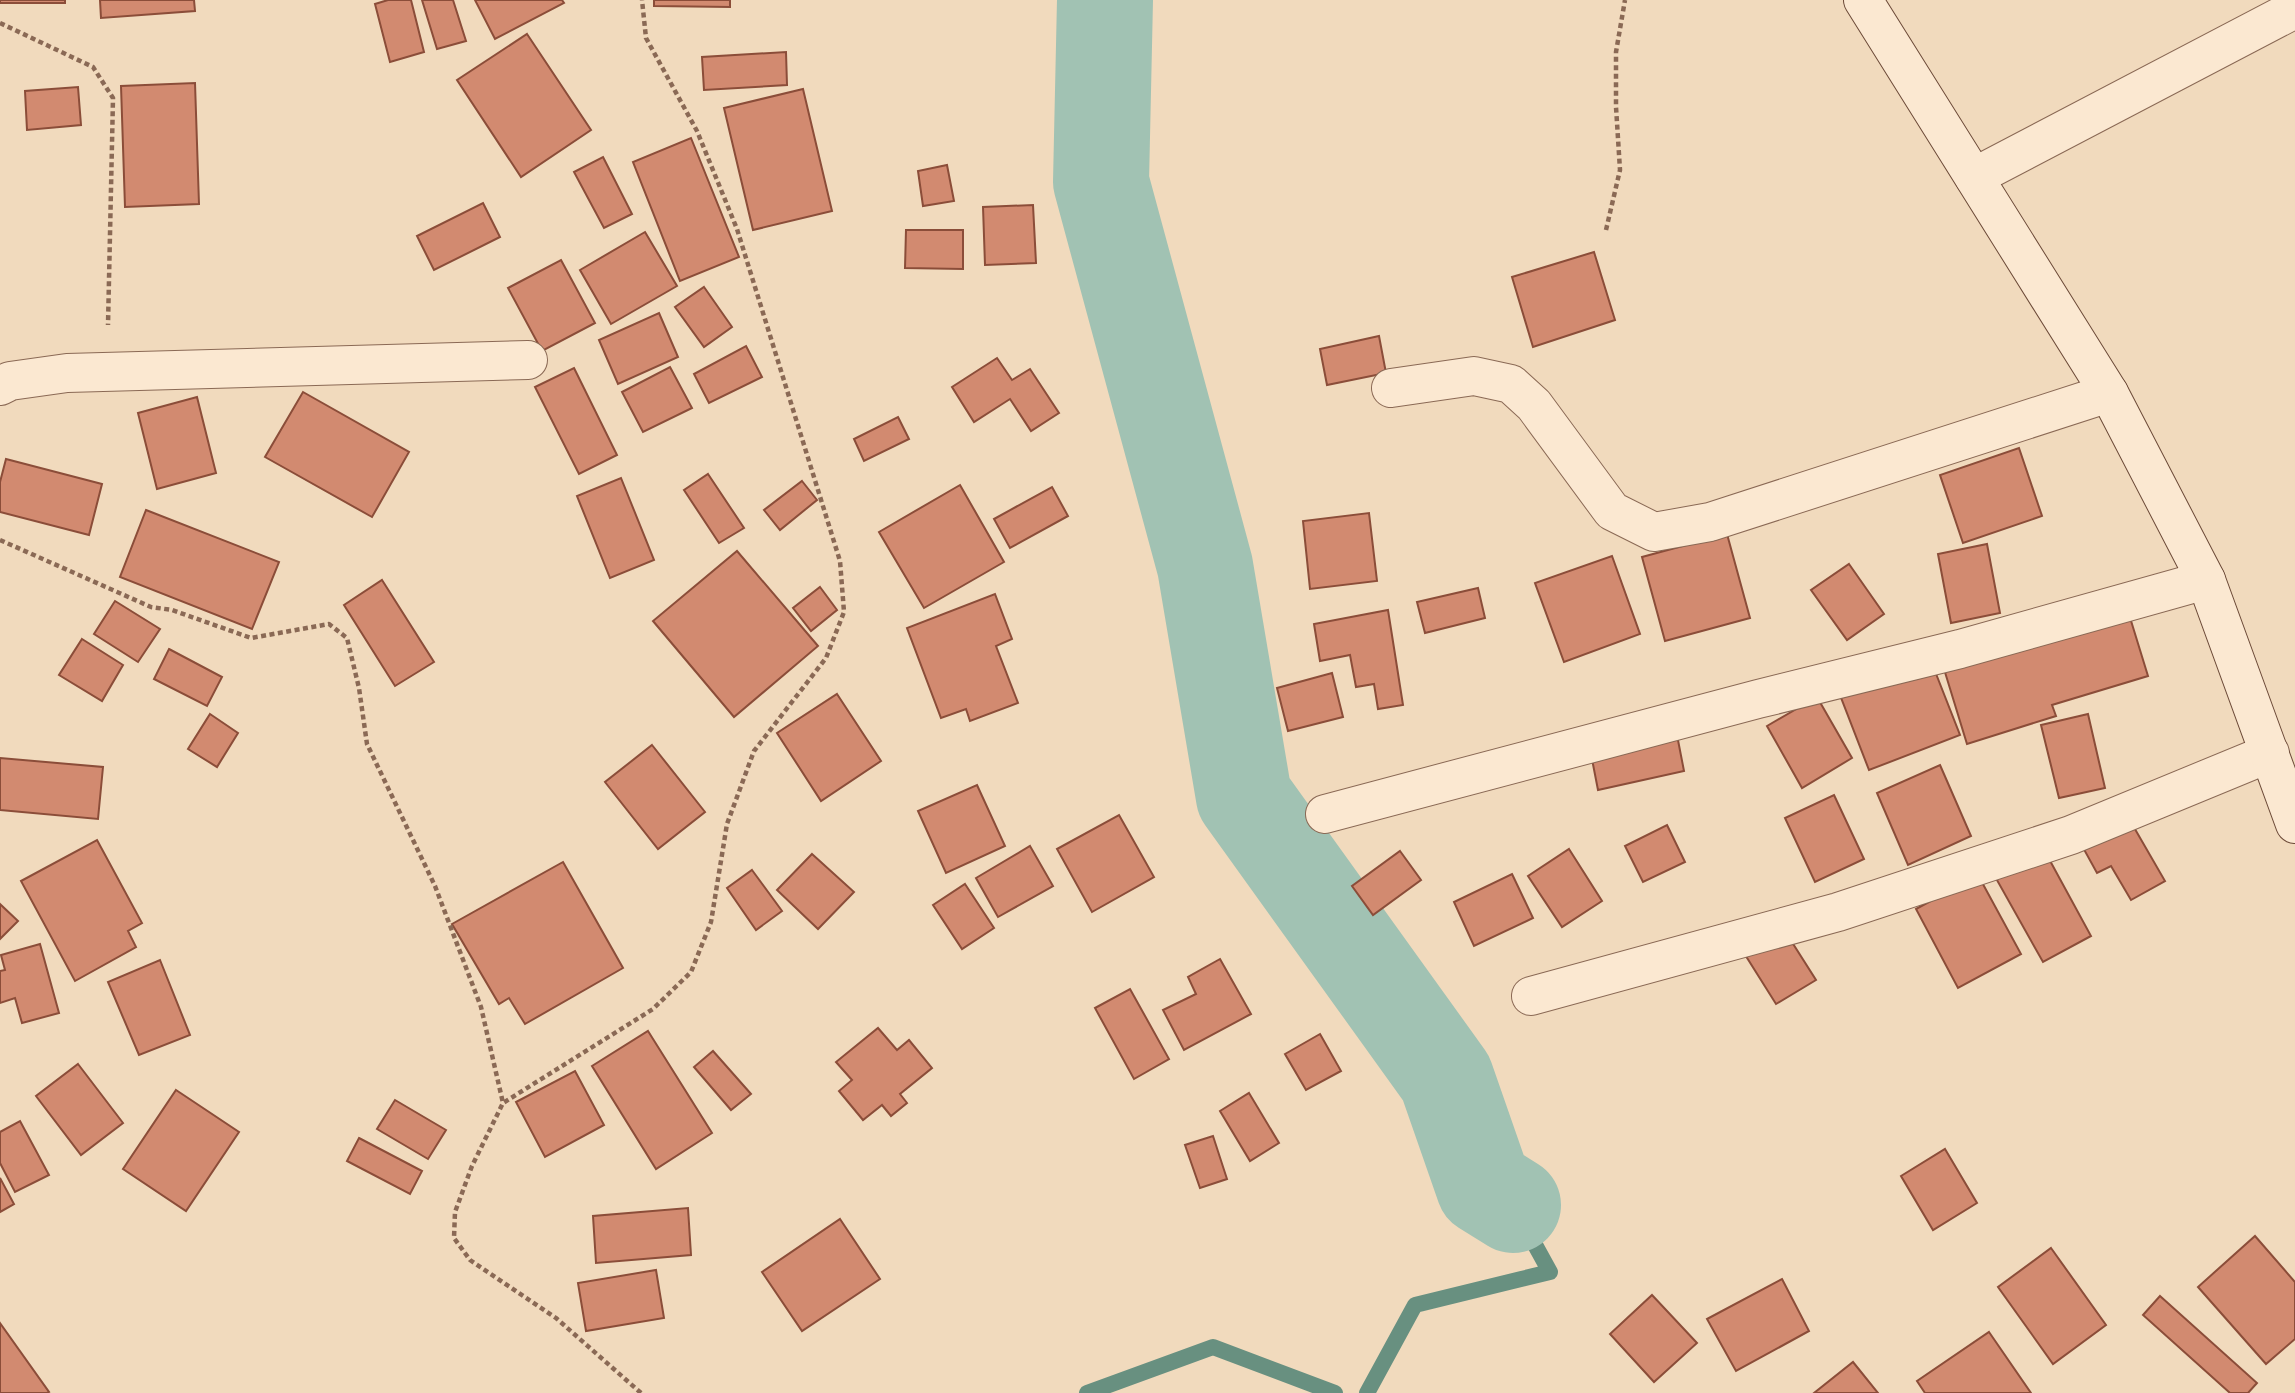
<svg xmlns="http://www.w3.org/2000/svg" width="2295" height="1393" font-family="Literata,serif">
	<rect width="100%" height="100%" fill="#f1dabd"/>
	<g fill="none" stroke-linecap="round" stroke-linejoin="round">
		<g stroke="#689080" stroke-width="16">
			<polyline points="1087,1393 1213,1347 1335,1393"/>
			<polyline points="1367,1393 1415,1305 1550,1272 1513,1205"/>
		</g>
		<polyline stroke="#a1c2b3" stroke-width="96" points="1105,0 1101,182 1205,566 1244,797 1446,1078 1484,1187 1513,1205"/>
	</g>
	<g fill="#d28a70" stroke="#8b4d39" stroke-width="2">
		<rect x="0" y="0" width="65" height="3"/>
		<polygon points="100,0 194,0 195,11 101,18"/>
		<polygon points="388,0 411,0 424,52 390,62 375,4"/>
		<polygon points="422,0 453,0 466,41 437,49"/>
		<polygon points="475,0 562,0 564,3 495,39"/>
		<polygon points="654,0 730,0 730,7 654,6"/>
		<polygon points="527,34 591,130 521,177 457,80"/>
		<polygon points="786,52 787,85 704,90 702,57"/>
		<polygon points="195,83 199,204 125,207 121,86"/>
		<polygon points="78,87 81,125 27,130 25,91"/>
		<polygon points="803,89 832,211 753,230 724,108"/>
		<polygon points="691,138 739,257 680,281 633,162"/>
		<polygon points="603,157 632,214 604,228 574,172"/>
		<polygon points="947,165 954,201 923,206 918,171"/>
		<polygon points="483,203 500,237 434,270 417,236"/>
		<polygon points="1033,205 1036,263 985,265 983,207"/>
		<polygon points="906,230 963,230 963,269 905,268"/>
		<polygon points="645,232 677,286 611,324 580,270"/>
		<polygon points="1594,252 1615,320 1533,347 1512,277"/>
		<polygon points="561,260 595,323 542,351 508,288"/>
		<polygon points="704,287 732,327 704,347 675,307"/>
		<polygon points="659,313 678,357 618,384 599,340"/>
		<polygon points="1379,336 1386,373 1327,385 1320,349"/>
		<polygon points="746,346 762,377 709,403 694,374"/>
		<polygon points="997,358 1012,380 1030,369 1059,413 1031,431 1010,399 974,422 952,387"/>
		<polygon points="670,367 692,408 643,432 622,392"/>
		<polygon points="574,368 617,455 579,474 535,387"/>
		<polygon points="303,392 409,452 372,517 265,457"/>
		<polygon points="197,397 216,473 157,489 138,413"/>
		<polygon points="898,417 909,439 864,461 854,439"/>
		<polygon points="2019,448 2042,516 1963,543 1940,475"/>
		<polygon points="6,459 102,484 89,535 0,512 0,482"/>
		<polygon points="708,474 744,528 719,543 684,490"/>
		<polygon points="621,478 654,560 610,578 577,496"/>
		<polygon points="802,481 817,500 780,530 764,510"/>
		<polygon points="960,485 1004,562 924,608 879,532"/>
		<polygon points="1052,487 1068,516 1010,548 994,519"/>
		<polygon points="146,510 279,562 252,629 120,577"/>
		<polygon points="1369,513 1377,581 1310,589 1303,521"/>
		<polygon points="1727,534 1750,618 1665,641 1642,557"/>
		<polygon points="1987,544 2000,613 1951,623 1938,554"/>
		<polygon points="737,551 818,646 734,717 653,621"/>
		<polygon points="1612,556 1640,634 1564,662 1535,583"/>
		<polygon points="1849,564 1884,614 1847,640 1811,590"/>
		<polygon points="382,580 434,662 395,686 344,605"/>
		<polygon points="820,587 837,610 811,631 793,608"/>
		<polygon points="1478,588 1485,618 1425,633 1417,602"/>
		<polygon points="995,594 1012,639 996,646 1018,703 970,721 966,709 941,718 907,628"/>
		<polygon points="115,601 160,629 138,662 94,634"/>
		<polygon points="1388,610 1403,705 1378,709 1374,684 1356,687 1350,655 1320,661 1314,624"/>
		<polygon points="2128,611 2148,676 2052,705 2056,716 1967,744 1944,669"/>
		<polygon points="82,639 123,665 102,701 59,675"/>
		<polygon points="169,649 222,677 207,706 154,679"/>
		<polygon points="1931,661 1960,735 1869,770 1840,695"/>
		<polygon points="1332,673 1343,717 1288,731 1277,688"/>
		<polygon points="837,694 881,761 821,801 777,733"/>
		<polygon points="1817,697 1852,758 1802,788 1767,726"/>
		<polygon points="210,714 238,733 217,767 188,749"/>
		<polygon points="2088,714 2105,788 2059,798 2041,725"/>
		<polygon points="1677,735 1684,771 1598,790 1591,754"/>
		<polygon points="652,745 705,812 658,849 605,782"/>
		<polygon points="0,758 103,767 98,819 0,810"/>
		<polygon points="1940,765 1971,836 1908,865 1877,793"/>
		<polygon points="977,785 1005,846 946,873 918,811"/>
		<polygon points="1834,795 1864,859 1815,882 1785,818"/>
		<polygon points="1119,815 1154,877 1092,912 1057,849"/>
		<polygon points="2128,817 2165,881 2131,900 2111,866 2097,873 2081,844"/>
		<polygon points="1667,825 1685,862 1643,882 1625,846"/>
		<polygon points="97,840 142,923 128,931 136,947 75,981 21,881"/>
		<polygon points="1030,846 1053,886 998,917 976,878"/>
		<polygon points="2042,846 2091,936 2043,962 1993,873"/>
		<polygon points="1569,849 1602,901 1562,927 1528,876"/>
		<polygon points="1400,851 1421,880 1373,915 1352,886"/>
		<polygon points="812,854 854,892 818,929 777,890"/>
		<polygon points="563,862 623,968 525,1024 509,998 499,1004 452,924"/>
		<polygon points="752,870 782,911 756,930 727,888"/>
		<polygon points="1512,874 1533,918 1474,946 1454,902"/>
		<polygon points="1978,875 2021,954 1958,988 1916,909"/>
		<polygon points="965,884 994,928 962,949 933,905"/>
		<polygon points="0,904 18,921 0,939"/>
		<polygon points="1783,928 1816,980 1776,1004 1744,953"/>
		<polygon points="40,944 59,1013 22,1023 15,998 0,1003 0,971 5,970 1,955"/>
		<polygon points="1220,959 1251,1014 1184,1050 1163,1010 1196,994 1188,977"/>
		<polygon points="160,960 190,1035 139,1055 108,982"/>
		<polygon points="1130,989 1169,1059 1134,1079 1095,1008"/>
		<polygon points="878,1028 897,1050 909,1040 932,1068 900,1094 907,1103 891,1116 882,1105 863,1120 839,1091 852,1080 836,1062"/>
		<polygon points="648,1031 712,1133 656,1169 592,1066"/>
		<polygon points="1320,1034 1341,1071 1306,1090 1285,1054"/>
		<polygon points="713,1051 751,1094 731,1110 694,1067"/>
		<polygon points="78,1064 123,1123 81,1155 36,1096"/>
		<polygon points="575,1071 604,1125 545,1157 516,1102"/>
		<polygon points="176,1090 239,1132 186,1211 123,1169"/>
		<polygon points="1249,1093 1279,1143 1250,1161 1220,1111"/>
		<polygon points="395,1100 446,1130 428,1159 377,1129"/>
		<polygon points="20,1121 49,1175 15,1192 0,1163 0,1132"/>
		<polygon points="1213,1136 1227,1179 1200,1188 1185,1145"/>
		<polygon points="359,1138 422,1171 410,1194 347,1161"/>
		<polygon points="1945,1149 1977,1203 1933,1230 1901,1176"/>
		<polygon points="0,1178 14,1204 0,1212"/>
		<polygon points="688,1208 691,1255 596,1263 593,1216"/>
		<polygon points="840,1219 880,1279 802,1331 762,1272"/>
		<polygon points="2255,1236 2295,1282 2295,1339 2266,1364 2198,1287"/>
		<polygon points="2051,1248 2106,1325 2053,1364 1998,1287"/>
		<polygon points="656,1270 664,1318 586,1331 578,1283"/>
		<polygon points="1782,1279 1809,1331 1736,1371 1707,1319"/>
		<polygon points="1652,1295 1697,1343 1654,1382 1610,1334"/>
		<polygon points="2160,1296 2257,1383 2248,1393 2230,1393 2143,1315"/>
		<polygon points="0,1323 49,1392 47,1393 0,1393"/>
		<polygon points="1989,1332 2031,1393 1925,1393 1917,1381"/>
		<polygon points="1853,1362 1878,1393 1814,1393"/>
	</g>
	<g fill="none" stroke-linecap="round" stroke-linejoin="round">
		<defs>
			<g id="street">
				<polyline points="1974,177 2295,9"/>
				<polyline points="0,386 10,381 67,373 528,360"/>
				<polyline points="1391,388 1474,376 1511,384 1534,405 1612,511 1654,532 1710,522 2109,393"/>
				<polyline points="1325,814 1758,699 1960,649 2206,580"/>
				<polyline points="1531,996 1838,912 2071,835 2270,753"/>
			</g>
			<polyline id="secondary" points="1863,0 2109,393 2206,580 2295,824"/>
		</defs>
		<use href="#street" stroke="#8a6955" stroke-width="40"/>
		<use href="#secondary" stroke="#6c4a38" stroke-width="40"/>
		<g stroke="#8a6955" stroke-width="4.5" stroke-dasharray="5 3.5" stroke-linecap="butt">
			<polyline points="0,23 93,67 113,98 108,325"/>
			<polyline points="1606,230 1620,170 1616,107 1616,52 1625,0"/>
			<polyline points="0,540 151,607 172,610 251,638 329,624 347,638 359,688 367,744 435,886 481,1007 503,1103"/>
			<polyline points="641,1393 556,1318 470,1260 454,1238 455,1212 472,1166 503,1103 653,1009 691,972 711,922 727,824 754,751 826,658 844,612 840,561 737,229 697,131 646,38 642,0"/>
		</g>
		<use href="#street" stroke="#fbe8d1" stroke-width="38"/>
		<use href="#secondary" stroke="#fbe8d1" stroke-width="38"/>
	</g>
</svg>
